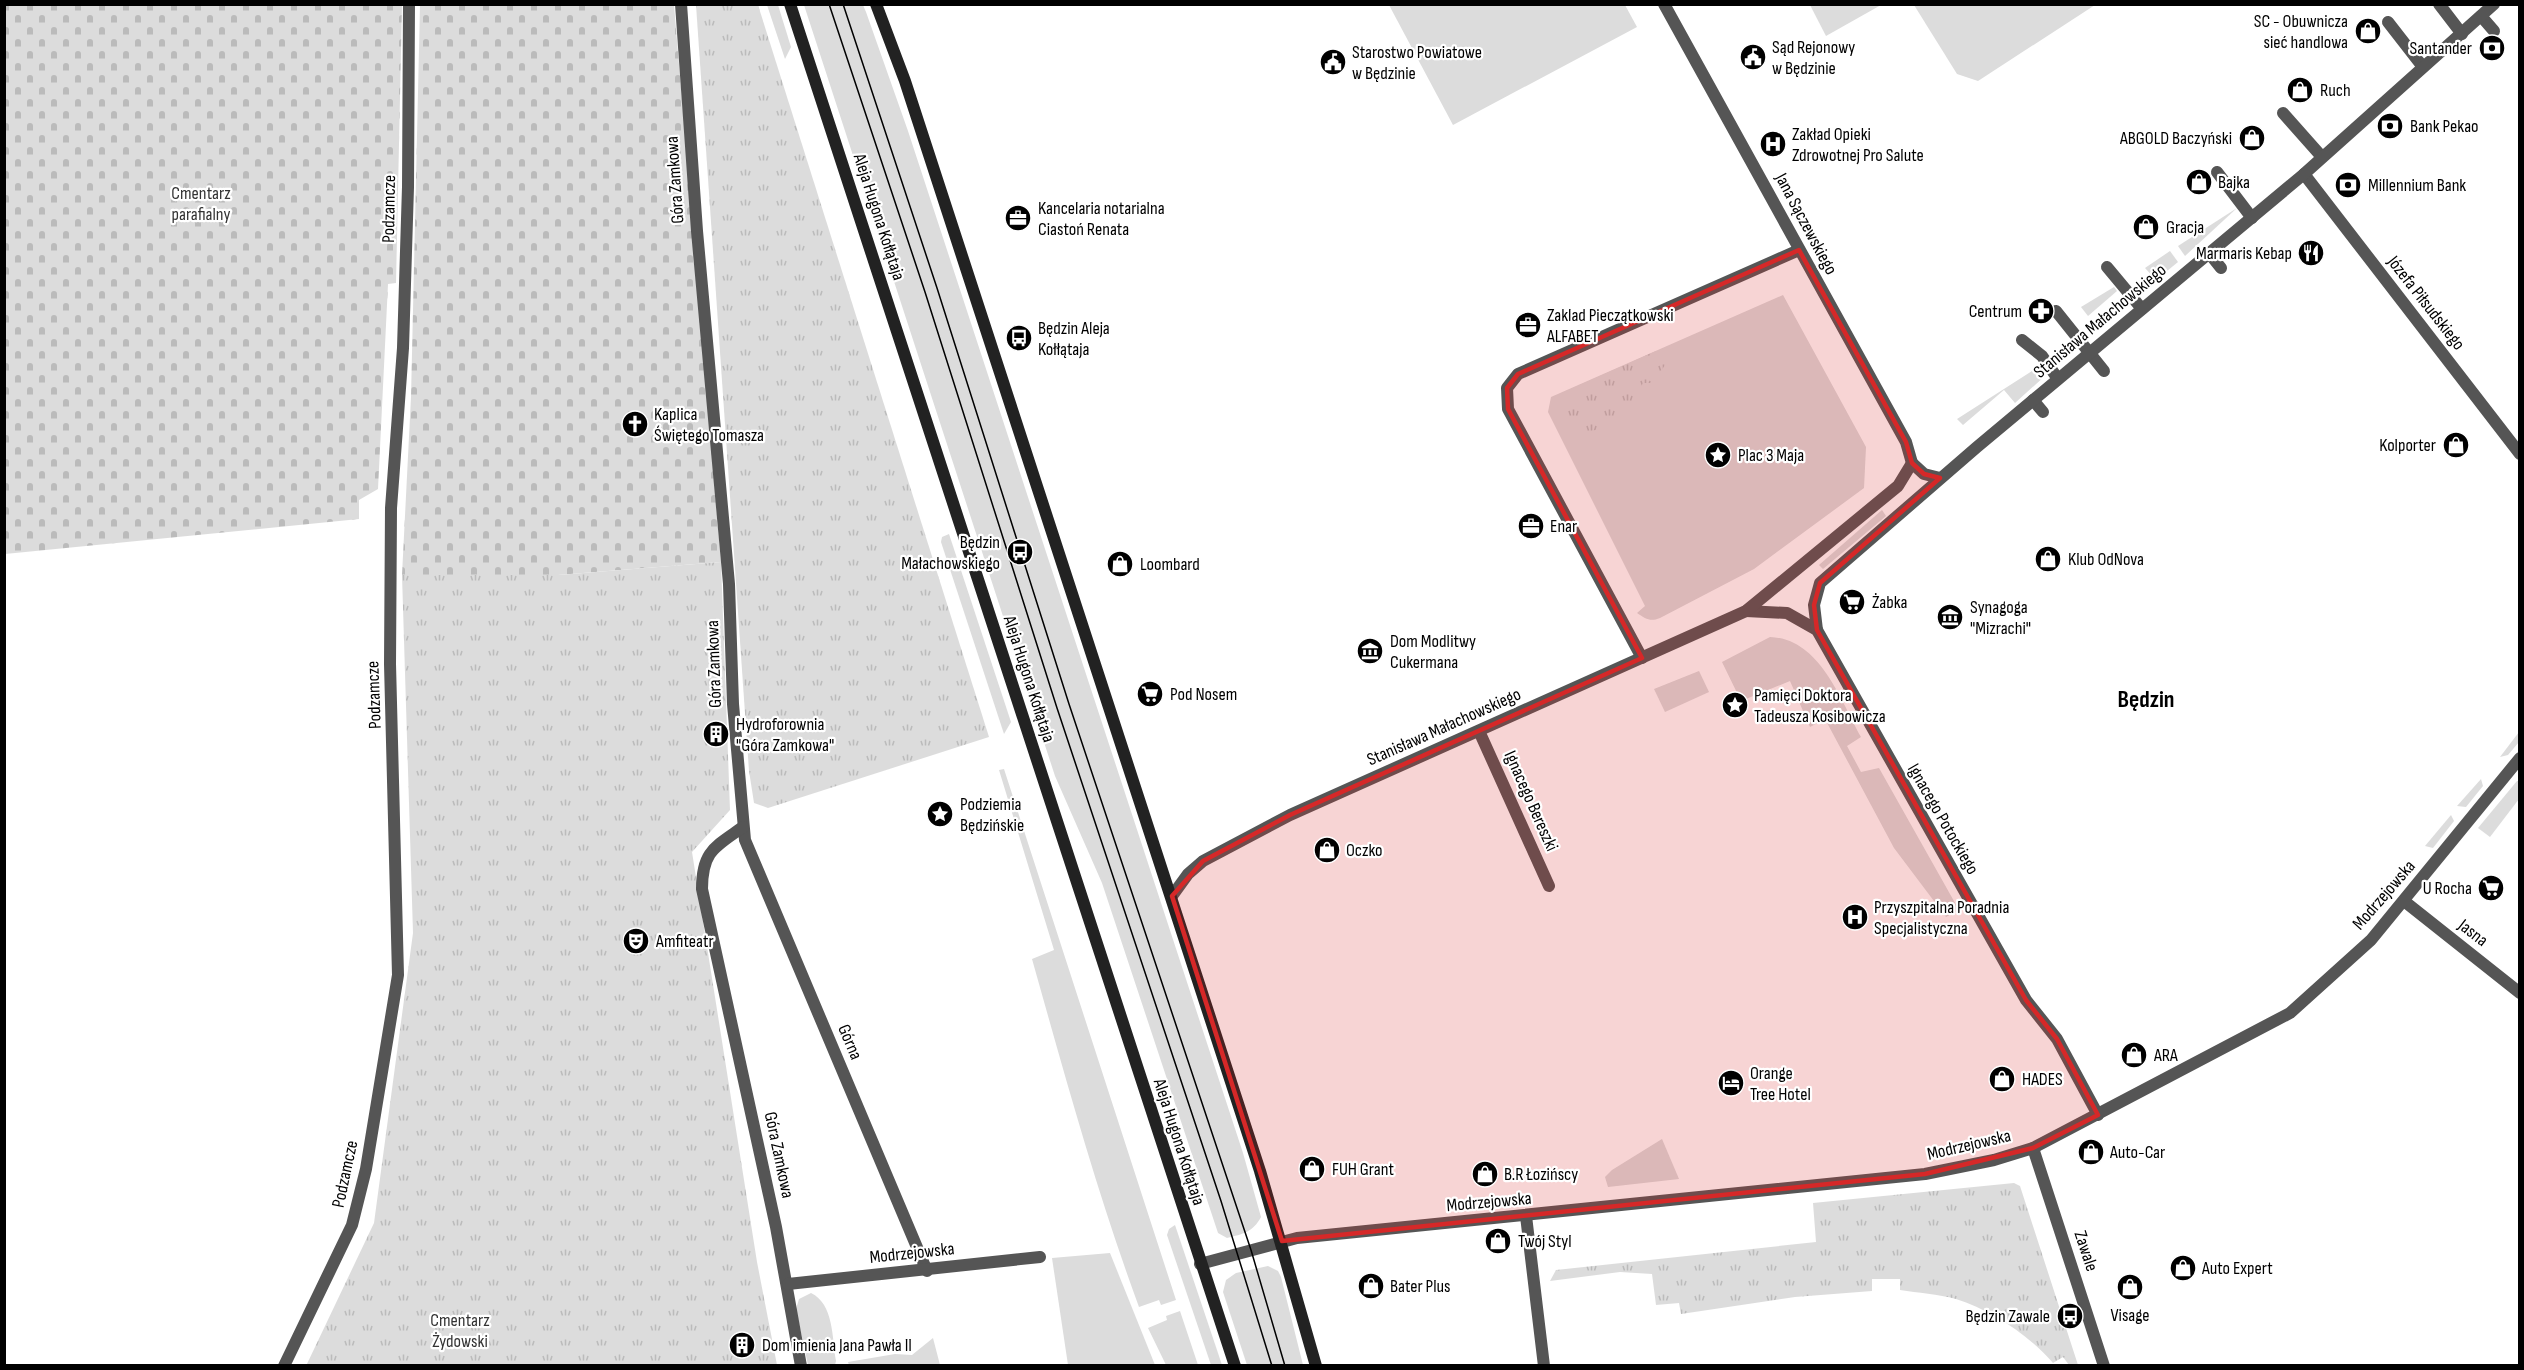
<svg xmlns="http://www.w3.org/2000/svg" width="2524" height="1370" font-family="'Sofia Sans Condensed',sans-serif">
	<defs>
		<pattern id="cemetery-stones" width="16" height="16" patternUnits="userSpaceOnUse" patternTransform="scale(1.5)"><rect width="16" height="16" fill="#dcdcdc"/><path d="M2 7V4a2 2 0 0 1 4 0v3zM10 15v-3a2 2 0 0 1 4 0v3z" fill="#bbb"/></pattern>
		<pattern id="park-tufts" width="24" height="20" patternUnits="userSpaceOnUse" patternTransform="scale(1.5)"><rect width="24" height="20" fill="#dcdcdc"/><path d="M3 7l-1-3M5 7V3M7 7l1-3M15 17l-1-3M17 17v-4M19 17l1-3" fill="none" stroke="#bbb"/></pattern>
	</defs>
	<rect width="100%" height="100%" fill="#fff"/>
	<g fill="#dcdcdc">
		<polygon points="767,5 778,5 791,47 785,59"/>
		<path d="M 804,5 L 863,5 L 866,12 L 908,131 L 1243,1153 L 1261,1217 C 1253,1232 1243,1234 1227,1238 L 1218,1233 L 1102,883 L 1055,776 Z"/>
		<polygon points="1389,5 1625,5 1637,27 1453,125"/>
		<polygon points="1810,5 1881,5 1826,36"/>
		<polygon points="1914,5 2095,5 1978,81 1957,74"/>
		<polygon points="2237,208 2185,256 2178,246"/>
		<polygon points="2170,251 2178,262 2156,280 2145,268"/>
		<polygon points="2114,287 2117,291 2088,316 2081,307"/>
		<path d="M 1783,295 L 1866,447 L 1864,488 L 1754,569 L 1660,618 C 1650,622 1646,619 1637,613 L 1645,606 L 1548,412 L 1551,397 Z"/>
		<polygon points="2040,366 2046,375 2015,403 2004,390 1963,425 1957,419"/>
		<polygon points="1882,510 1886,516 1823,569 1819,565"/>
		<polygon points="949,534 1011,722 1004,734 941,542 942,537"/>
		<path d="M 1770,637 C 1820,639 1840,699 1861,737 L 1847,746 L 1861,772 L 1879,768 L 1959,910 L 1946,917 L 1894,848 L 1825,719 L 1810,727 L 1790,681 L 1741,701 L 1722,662 Z"/>
		<polygon points="1699,671 1709,692 1665,712 1654,689"/>
		<polygon points="2519,732 2519,742 2508,755 2500,757"/>
		<path d="M 1004,769 L 1176,1300 L 1161,1305 L 1159,1300 L 1139,1307 C 1097,1193 1065,1076 1032,959 L 1054,950 L 999,770 Z"/>
		<polygon points="2481,779 2483,786 2466,807 2457,806"/>
		<polygon points="2517,781 2519,781 2519,799 2490,837 2478,828"/>
		<polygon points="2451,815 2454,821 2433,848 2425,846"/>
		<polygon points="2403,872 2409,876 2384,905 2375,904"/>
		<polygon points="1662,1139 1679,1179 1608,1187 1605,1177 1612,1170"/>
		<polygon points="1175,1225 1222,1365 1211,1365 1167,1235 1169,1229"/>
		<polygon points="1110,1253 1155,1365 1068,1365 1052,1258"/>
		<polygon points="1268,1266 1278,1271 1281,1277 1303,1365 1247,1365 1223,1292 1226,1280 1236,1273"/>
		<path d="M 811,1293 C 834,1304 832,1338 836,1361 L 835,1365 L 808,1365 L 796,1309 L 799,1299 Z"/>
		<polygon points="1180,1311 1198,1365 1166,1365 1148,1328 1167,1320 1166,1316"/>
		<polygon points="933,1338 940,1365 849,1365 848,1362 895,1354 912,1355"/>
	</g>
	<g fill="url(#cemetery-stones)">
		<polygon points="5,4 402,5 396,283 388,284 378,489 359,500 359,519 5,554"/>
		<polygon points="420,5 674,5 721,562 558,575 402,575 411,397"/>
	</g>
	<g fill="url(#park-tufts)">
		<polygon points="696,5 758,5 989,737 768,808 754,803 749,771"/>
		<path d="M 1656,351 L 1663,353 L 1667,362 L 1653,383 L 1643,383 L 1619,424 L 1576,435 C 1559,423 1557,413 1562,393 Z"/>
		<polygon points="721,562 730,810 692,852 757,1262 777,1365 306,1366 374,1223 413,933 402,575 558,575"/>
		<path d="M 2014,1183 L 2020,1186 L 2078,1365 L 2069,1365 L 2063,1357 L 2053,1363 C 2030,1336 1991,1310 1956,1299 C 1938,1294 1918,1293 1900,1290 L 1900,1279 L 1872,1279 L 1872,1291 L 1795,1297 L 1681,1314 L 1679,1303 L 1656,1305 L 1652,1274 L 1620,1272 L 1550,1281 L 1556,1270 L 1816,1242 L 1813,1203 Z"/>
	</g>
	<g fill="none" stroke-linecap="round" stroke-linejoin="round">
		<g stroke="#555" stroke-width="12">
			<polyline points="681,4 697,231 729,584 733,704 745,840 927,1271"/>
			<polyline points="1664,4 1906,442 1912,463"/>
			<polyline points="2439,4 2462,34"/>
			<polyline points="2481,16 2494,31"/>
			<polyline points="2388,22 2423,67"/>
			<polyline points="2283,113 2322,157"/>
			<polyline points="2217,172 2252,218"/>
			<polyline points="2304,174 2520,454"/>
			<polyline points="2209,253 2221,268"/>
			<polyline points="2107,267 2142,309"/>
			<polyline points="2056,311 2104,371"/>
			<polyline points="2022,340 2042,356 2058,379"/>
			<polyline points="2033,400 2043,412"/>
			<polyline points="1912,463 1924,474 1940,478"/>
			<polyline points="1746,611 1787,613 1817,630 2026,1000 2057,1039 2098,1115"/>
			<polyline points="1817,630 1814,605 1820,583 1977,447 2304,174 2494,4"/>
			<polyline points="1642,658 1508,409 1507,388 1518,374 1799,250"/>
			<polyline points="1479,731 1549,886"/>
			<path d="M 743,827 C 715,847 702,851 702,889 L 776,1227 L 801,1366"/>
			<polyline points="1172,896 1188,874 1203,861 1290,815 1746,611 1898,486 1912,463"/>
			<polyline points="2404,901 2520,993"/>
			<polyline points="2033,1148 2104,1366"/>
			<polyline points="1526,1216 1544,1366"/>
			<polyline points="1200,1264 1297,1238 1925,1174 1994,1160 2033,1148 2290,1013 2371,940 2520,758"/>
			<polyline points="788,1284 1040,1257"/>
			<polyline points="284,1366 352,1225 366,1169 398,975 390,664 391,508 403,348 408,187 409,4"/>
		</g>
		<g stroke="#222" stroke-width="12">
			<polyline points="790,4 1235,1366"/>
			<polyline points="876,4 905,81 1260,1171 1316,1366"/>
		</g>
		<g stroke="#000" stroke-width="1.5">
			<polyline points="829,4 925,292 1057,708 1221,1201 1272,1366"/>
			<polyline points="843,4 937,288 1069,704 1251,1250 1285,1366"/>
		</g>
	</g>
	<path fill="#d62828" fill-opacity="0.2" stroke="#d62828" stroke-width="4.5" stroke-linejoin="round" d="M 1799,250 L 1906,442 L 1912,463 L 1924,474 L 1940,478 L 1820,583 L 1814,605 L 1817,630 L 2026,1000 L 2057,1039 L 2098,1115 L 2033,1148 L 1925,1174 L 1282,1241 L 1172,896 L 1203,861 L 1290,815 L 1642,658 L 1508,409 L 1507,388 L 1518,374 Z"/>
	<defs>
		<symbol id="shop-disc" viewBox="-11 -11 22 22"><circle r="9.5" fill="#000" stroke="#fff"/><path d="M-5-2.5h2.3a2.7 3.5 0 0 1 5.4 0H5L5.5 6h-11ZM-1.5-2.5h3a1.5 2.3 0 0 0-3 0Z" fill="#fff"/></symbol>
		<symbol id="bank-disc" viewBox="-11 -11 22 22"><circle r="9.5" fill="#000" stroke="#fff"/><path d="M-6-4H6V4H-6ZM0-2.3a2.3 2.3 0 1 0 0 4.6a2.3 2.3 0 1 0 0-4.6Z" fill="#fff"/></symbol>
		<symbol id="civic-disc" viewBox="-11 -11 22 22"><circle r="9.5" fill="#000" stroke="#fff"/><path d="M-.6-6.5H3V-4.5H.6V-3L4-1V1h2V6H-6V1h2V-1L-.6-3ZM-1.2 2.5V6h2.4V2.5Z" fill="#fff"/></symbol>
		<symbol id="hospital-disc" viewBox="-11 -11 22 22"><circle r="9.5" fill="#000" stroke="#fff"/><path d="M-5-5h3v3.5h4V-5h3V5h-3V1.5h-4V5h-3Z" fill="#fff"/></symbol>
		<symbol id="office-disc" viewBox="-11 -11 22 22"><circle r="9.5" fill="#000" stroke="#fff"/><path d="M-6-3h4V-5.5h4V-3h4V5H-6ZM-1-4.5V-3h2v-1.5ZM-6 0V1H6V0Z" fill="#fff"/></symbol>
		<symbol id="restaurant-disc" viewBox="-11 -11 22 22"><circle r="9.5" fill="#000" stroke="#fff"/><path d="M-5-6h1v4h1v-4h1v4h1v-4h1v5L-1.5 .5V6h-2V.5L-5-1ZM5-6V6H3V1.5H1.5Q1.5-4 5-6Z" fill="#fff"/></symbol>
		<symbol id="pharmacy-disc" viewBox="-11 -11 22 22"><circle r="9.5" fill="#000" stroke="#fff"/><path d="M-2-6h4v4h4v4h-4v4h-4v-4h-4v-4h4Z" fill="#fff"/></symbol>
		<symbol id="bus-disc" viewBox="-11 -11 22 22"><circle r="9.5" fill="#000" stroke="#fff"/><path d="M-5-6H5V4H4V6H2V4H-2V6H-4V4H-5ZM-3.5-4V0h7V-4ZM-3.5 1.2v1.5H-2V1.2ZM2 1.2v1.5H3.5V1.2Z" fill="#fff"/></symbol>
		<symbol id="church-disc" viewBox="-11 -11 22 22"><circle r="9.5" fill="#000" stroke="#fff"/><path d="M-1.2-6h2.4v3.5h3.3v2.4h-3.3V6h-2.4V-.1h-3.3v-2.4h3.3Z" fill="#fff"/></symbol>
		<symbol id="sight-disc" viewBox="-11 -11 22 22"><circle r="9.5" fill="#000" stroke="#fff"/><path d="M0-6L1.8-2.2L6-1.7L2.9 1.2L3.7 5.4L0 3.3L-3.7 5.4L-2.9 1.2L-6-1.7L-1.8-2.2Z" fill="#fff"/></symbol>
		<symbol id="supermarket-disc" viewBox="-11 -11 22 22"><circle r="9.5" fill="#000" stroke="#fff"/><path d="M-6-5.5h2.5l.6 2H6L4.5 2H-2.5L-4.4-4H-6ZM-1.5 3.2a1.3 1.3 0 1 0 .1 0ZM3 3.2a1.3 1.3 0 1 0 .1 0Z" fill="#fff"/></symbol>
		<symbol id="museum-disc" viewBox="-11 -11 22 22"><circle r="9.5" fill="#000" stroke="#fff"/><path d="M0-6L6-3V-2H-6V-3ZM-5-1h2V3h-2ZM-1-1h2V3h-2ZM3-1h2V3H3ZM-6 4H6V6H-6Z" fill="#fff"/></symbol>
		<symbol id="building-disc" viewBox="-11 -11 22 22"><circle r="9.5" fill="#000" stroke="#fff"/><path d="M-4-6H4V6H1V3H-1V6H-4ZM-2.5-4.3h1.7v1.8h-1.7ZM.8-4.3h1.7v1.8H.8ZM-2.5-1h1.7V.8h-1.7ZM.8-1h1.7V.8H.8Z" fill="#fff"/></symbol>
		<symbol id="theatre-disc" viewBox="-11 -11 22 22"><circle r="9.5" fill="#000" stroke="#fff"/><path d="M-5-5.5Q0-4 5-5.5V0Q5 5 0 6Q-5 5-5 0ZM-3.3-2.5H-1v1.5H-3.3ZM1-2.5H3.3v1.5H1ZM-2.8 1Q0 5.5 2.8 1Z" fill="#fff"/></symbol>
		<symbol id="hotel-disc" viewBox="-11 -11 22 22"><circle r="9.5" fill="#000" stroke="#fff"/><path d="M-6-4.5h1.5V1H6V5H4.5V3h-9V5H-6ZM-4 0a1.8 1.8 0 1 1 3.6 0ZM.5 0V-2.5h3Q6-2.5 6 0Z" fill="#fff"/></symbol>
	</defs>
	<g fill-rule="evenodd">
		<use href="#shop-disc" x="2353" y="16" width="30" height="30"/>
		<use href="#bank-disc" x="2477" y="33" width="30" height="30"/>
		<use href="#civic-disc" x="1738" y="42" width="30" height="30"/>
		<use href="#civic-disc" x="1318" y="47" width="30" height="30"/>
		<use href="#shop-disc" x="2285" y="75" width="30" height="30"/>
		<use href="#bank-disc" x="2375" y="111" width="30" height="30"/>
		<use href="#shop-disc" x="2237" y="123" width="30" height="30"/>
		<use href="#hospital-disc" x="1758" y="129" width="30" height="30"/>
		<use href="#shop-disc" x="2184" y="167" width="30" height="30"/>
		<use href="#bank-disc" x="2333" y="170" width="30" height="30"/>
		<use href="#office-disc" x="1003" y="203" width="30" height="30"/>
		<use href="#shop-disc" x="2131" y="212" width="30" height="30"/>
		<use href="#restaurant-disc" x="2296" y="238" width="30" height="30"/>
		<use href="#pharmacy-disc" x="2026" y="296" width="30" height="30"/>
		<use href="#office-disc" x="1513" y="310" width="30" height="30"/>
		<use href="#bus-disc" x="1004" y="323" width="30" height="30"/>
		<use href="#church-disc" x="620" y="409" width="30" height="30"/>
		<use href="#shop-disc" x="2441" y="430" width="30" height="30"/>
		<use href="#sight-disc" x="1703" y="440" width="30" height="30"/>
		<use href="#office-disc" x="1516" y="511" width="30" height="30"/>
		<use href="#bus-disc" x="1005" y="537" width="30" height="30"/>
		<use href="#shop-disc" x="2033" y="544" width="30" height="30"/>
		<use href="#shop-disc" x="1105" y="549" width="30" height="30"/>
		<use href="#supermarket-disc" x="1837" y="587" width="30" height="30"/>
		<use href="#museum-disc" x="1935" y="602" width="30" height="30"/>
		<use href="#museum-disc" x="1355" y="636" width="30" height="30"/>
		<use href="#supermarket-disc" x="1135" y="679" width="30" height="30"/>
		<use href="#sight-disc" x="1720" y="690" width="30" height="30"/>
		<use href="#building-disc" x="701" y="719" width="30" height="30"/>
		<use href="#sight-disc" x="925" y="799" width="30" height="30"/>
		<use href="#shop-disc" x="1312" y="835" width="30" height="30"/>
		<use href="#supermarket-disc" x="2476" y="873" width="30" height="30"/>
		<use href="#hospital-disc" x="1840" y="902" width="30" height="30"/>
		<use href="#theatre-disc" x="621" y="926" width="30" height="30"/>
		<use href="#shop-disc" x="2119" y="1040" width="30" height="30"/>
		<use href="#shop-disc" x="1987" y="1064" width="30" height="30"/>
		<use href="#hotel-disc" x="1716" y="1068" width="30" height="30"/>
		<use href="#shop-disc" x="2076" y="1137" width="30" height="30"/>
		<use href="#shop-disc" x="1297" y="1154" width="30" height="30"/>
		<use href="#shop-disc" x="1470" y="1159" width="30" height="30"/>
		<use href="#shop-disc" x="1483" y="1226" width="30" height="30"/>
		<use href="#shop-disc" x="2168" y="1253" width="30" height="30"/>
		<use href="#shop-disc" x="1356" y="1271" width="30" height="30"/>
		<use href="#shop-disc" x="2115" y="1272" width="30" height="30"/>
		<use href="#bus-disc" x="2055" y="1301" width="30" height="30"/>
		<use href="#building-disc" x="727" y="1330" width="30" height="30"/>
	</g>
	<g text-anchor="middle" dominant-baseline="central" stroke-width="4.5" stroke-linejoin="round" paint-order="stroke">
		<g font-size="18" fill="#000" stroke="#fff" text-anchor="start">
			<text x="2348" y="21" text-anchor="end">SC - Obuwnicza<tspan x="2348" dy="21">sieć handlowa</tspan></text>
			<text x="1772" y="47">Sąd Rejonowy<tspan x="1772" dy="21">w Będzinie</tspan></text>
			<text x="2472" y="48" text-anchor="end">Santander</text>
			<text x="1352" y="52">Starostwo Powiatowe<tspan x="1352" dy="21">w Będzinie</tspan></text>
			<text x="2320" y="90">Ruch</text>
			<text x="2410" y="126">Bank Pekao</text>
			<text x="1792" y="134">Zakład Opieki<tspan x="1792" dy="21">Zdrowotnej Pro Salute</tspan></text>
			<text x="2232" y="138" text-anchor="end">ABGOLD Baczyński</text>
			<text x="2218" y="182">Bajka</text>
			<text x="2368" y="185">Millennium Bank</text>
			<text x="1038" y="208">Kancelaria notarialna<tspan x="1038" dy="21">Ciastoń Renata</tspan></text>
			<text x="2166" y="227">Gracja</text>
			<text x="2292" y="253" text-anchor="end">Marmaris Kebap</text>
			<text x="2022" y="311" text-anchor="end">Centrum</text>
			<text x="1547" y="315">Zaklad Pieczątkowski<tspan x="1547" dy="21">ALFABET</tspan></text>
			<text x="1038" y="328">Będzin Aleja<tspan x="1038" dy="21">Kołłątaja</tspan></text>
			<text x="654" y="414">Kaplica<tspan x="654" dy="21">Świętego Tomasza</tspan></text>
			<text x="2436" y="445" text-anchor="end">Kolporter</text>
			<text x="1738" y="455">Plac 3 Maja</text>
			<text x="1550" y="526">Enar</text>
			<text x="1000" y="542" text-anchor="end">Będzin<tspan x="1000" dy="21">Małachowskiego</tspan></text>
			<text x="2068" y="559">Klub OdNova</text>
			<text x="1140" y="564">Loombard</text>
			<text x="1872" y="602">Żabka</text>
			<text x="1970" y="607">Synagoga<tspan x="1970" dy="21">"Mizrachi"</tspan></text>
			<text x="1390" y="641">Dom Modlitwy<tspan x="1390" dy="21">Cukermana</tspan></text>
			<text x="1170" y="694">Pod Nosem</text>
			<text x="1754" y="695">Pamięci Doktora<tspan x="1754" dy="21">Tadeusza Kosibowicza</tspan></text>
			<text x="736" y="724">Hydroforownia<tspan x="736" dy="21">"Góra Zamkowa"</tspan></text>
			<text x="960" y="804">Podziemia<tspan x="960" dy="21">Będzińskie</tspan></text>
			<text x="1346" y="850">Oczko</text>
			<text x="2472" y="888" text-anchor="end">U Rocha</text>
			<text x="1874" y="907">Przyszpitalna Poradnia<tspan x="1874" dy="21">Specjalistyczna</tspan></text>
			<text x="656" y="941">Amfiteatr</text>
			<text x="2154" y="1055">ARA</text>
			<text x="1750" y="1073">Orange<tspan x="1750" dy="21">Tree Hotel</tspan></text>
			<text x="2022" y="1079">HADES</text>
			<text x="2110" y="1152">Auto-Car</text>
			<text x="1332" y="1169">FUH Grant</text>
			<text x="1504" y="1174">B.R Łozińscy</text>
			<text x="1518" y="1241">Twój Styl</text>
			<text x="2202" y="1268">Auto Expert</text>
			<text x="1390" y="1286">Bater Plus</text>
			<text x="2130" y="1315" text-anchor="middle">Visage</text>
			<text x="2050" y="1316" text-anchor="end">Będzin Zawale</text>
			<text x="762" y="1345">Dom imienia Jana Pawła II</text>
		</g>
		<g font-size="18" fill="#000" stroke="#fff">
			<text transform="translate(675 180) rotate(-94)">Góra Zamkowa</text>
			<text transform="translate(389 209) rotate(-89)">Podzamcze</text>
			<text transform="translate(879 217) rotate(72)">Aleja Hugona Kołłątaja</text>
			<text transform="translate(1806 224) rotate(62)">Jana Sączewskiego</text>
			<text transform="translate(2426 303) rotate(52)">Józefa Piłsudskiego</text>
			<text transform="translate(2100 321) rotate(-40)">Stanisława Małachowskiego</text>
			<text transform="translate(714 664) rotate(-92)">Góra Zamkowa</text>
			<text transform="translate(1029 679) rotate(72)">Aleja Hugona Kołłątaja</text>
			<text transform="translate(374 695) rotate(-92)">Podzamcze</text>
			<text transform="translate(1444 727) rotate(-24)">Stanisława Małachowskiego</text>
			<text transform="translate(1531 801) rotate(66)">Ignacego Bereszki</text>
			<text transform="translate(1943 819) rotate(60)">Ignacego Potockiego</text>
			<text transform="translate(2384 895) rotate(-49)">Modrzejowska</text>
			<text transform="translate(2473 933) rotate(38)">Jasna</text>
			<text transform="translate(850 1042) rotate(67)">Górna</text>
			<text transform="translate(1179 1142) rotate(72)">Aleja Hugona Kołłątaja</text>
			<text transform="translate(1969 1145) rotate(-13)">Modrzejowska</text>
			<text transform="translate(779 1155) rotate(78)">Góra Zamkowa</text>
			<text transform="translate(345 1174) rotate(-78)">Podzamcze</text>
			<text transform="translate(1489 1202) rotate(-5)">Modrzejowska</text>
			<text transform="translate(2086 1251) rotate(72)">Zawale</text>
			<text transform="translate(912 1253) rotate(-6)">Modrzejowska</text>
		</g>
		<g font-size="18" fill="#333" stroke="#fff">
			<text x="201" y="193">Cmentarz<tspan x="201" dy="21">parafialny</tspan></text>
			<text x="460" y="1320">Cmentarz<tspan x="460" dy="21">Żydowski</tspan></text>
		</g>
		<g font-size="24" font-weight="bold" fill="#000" stroke="#fff">
			<text x="2146" y="699">Będzin</text>
		</g>
	</g>
	<rect width="2524" height="1370" fill="none" stroke="#000000" stroke-width="12"/>
</svg>
